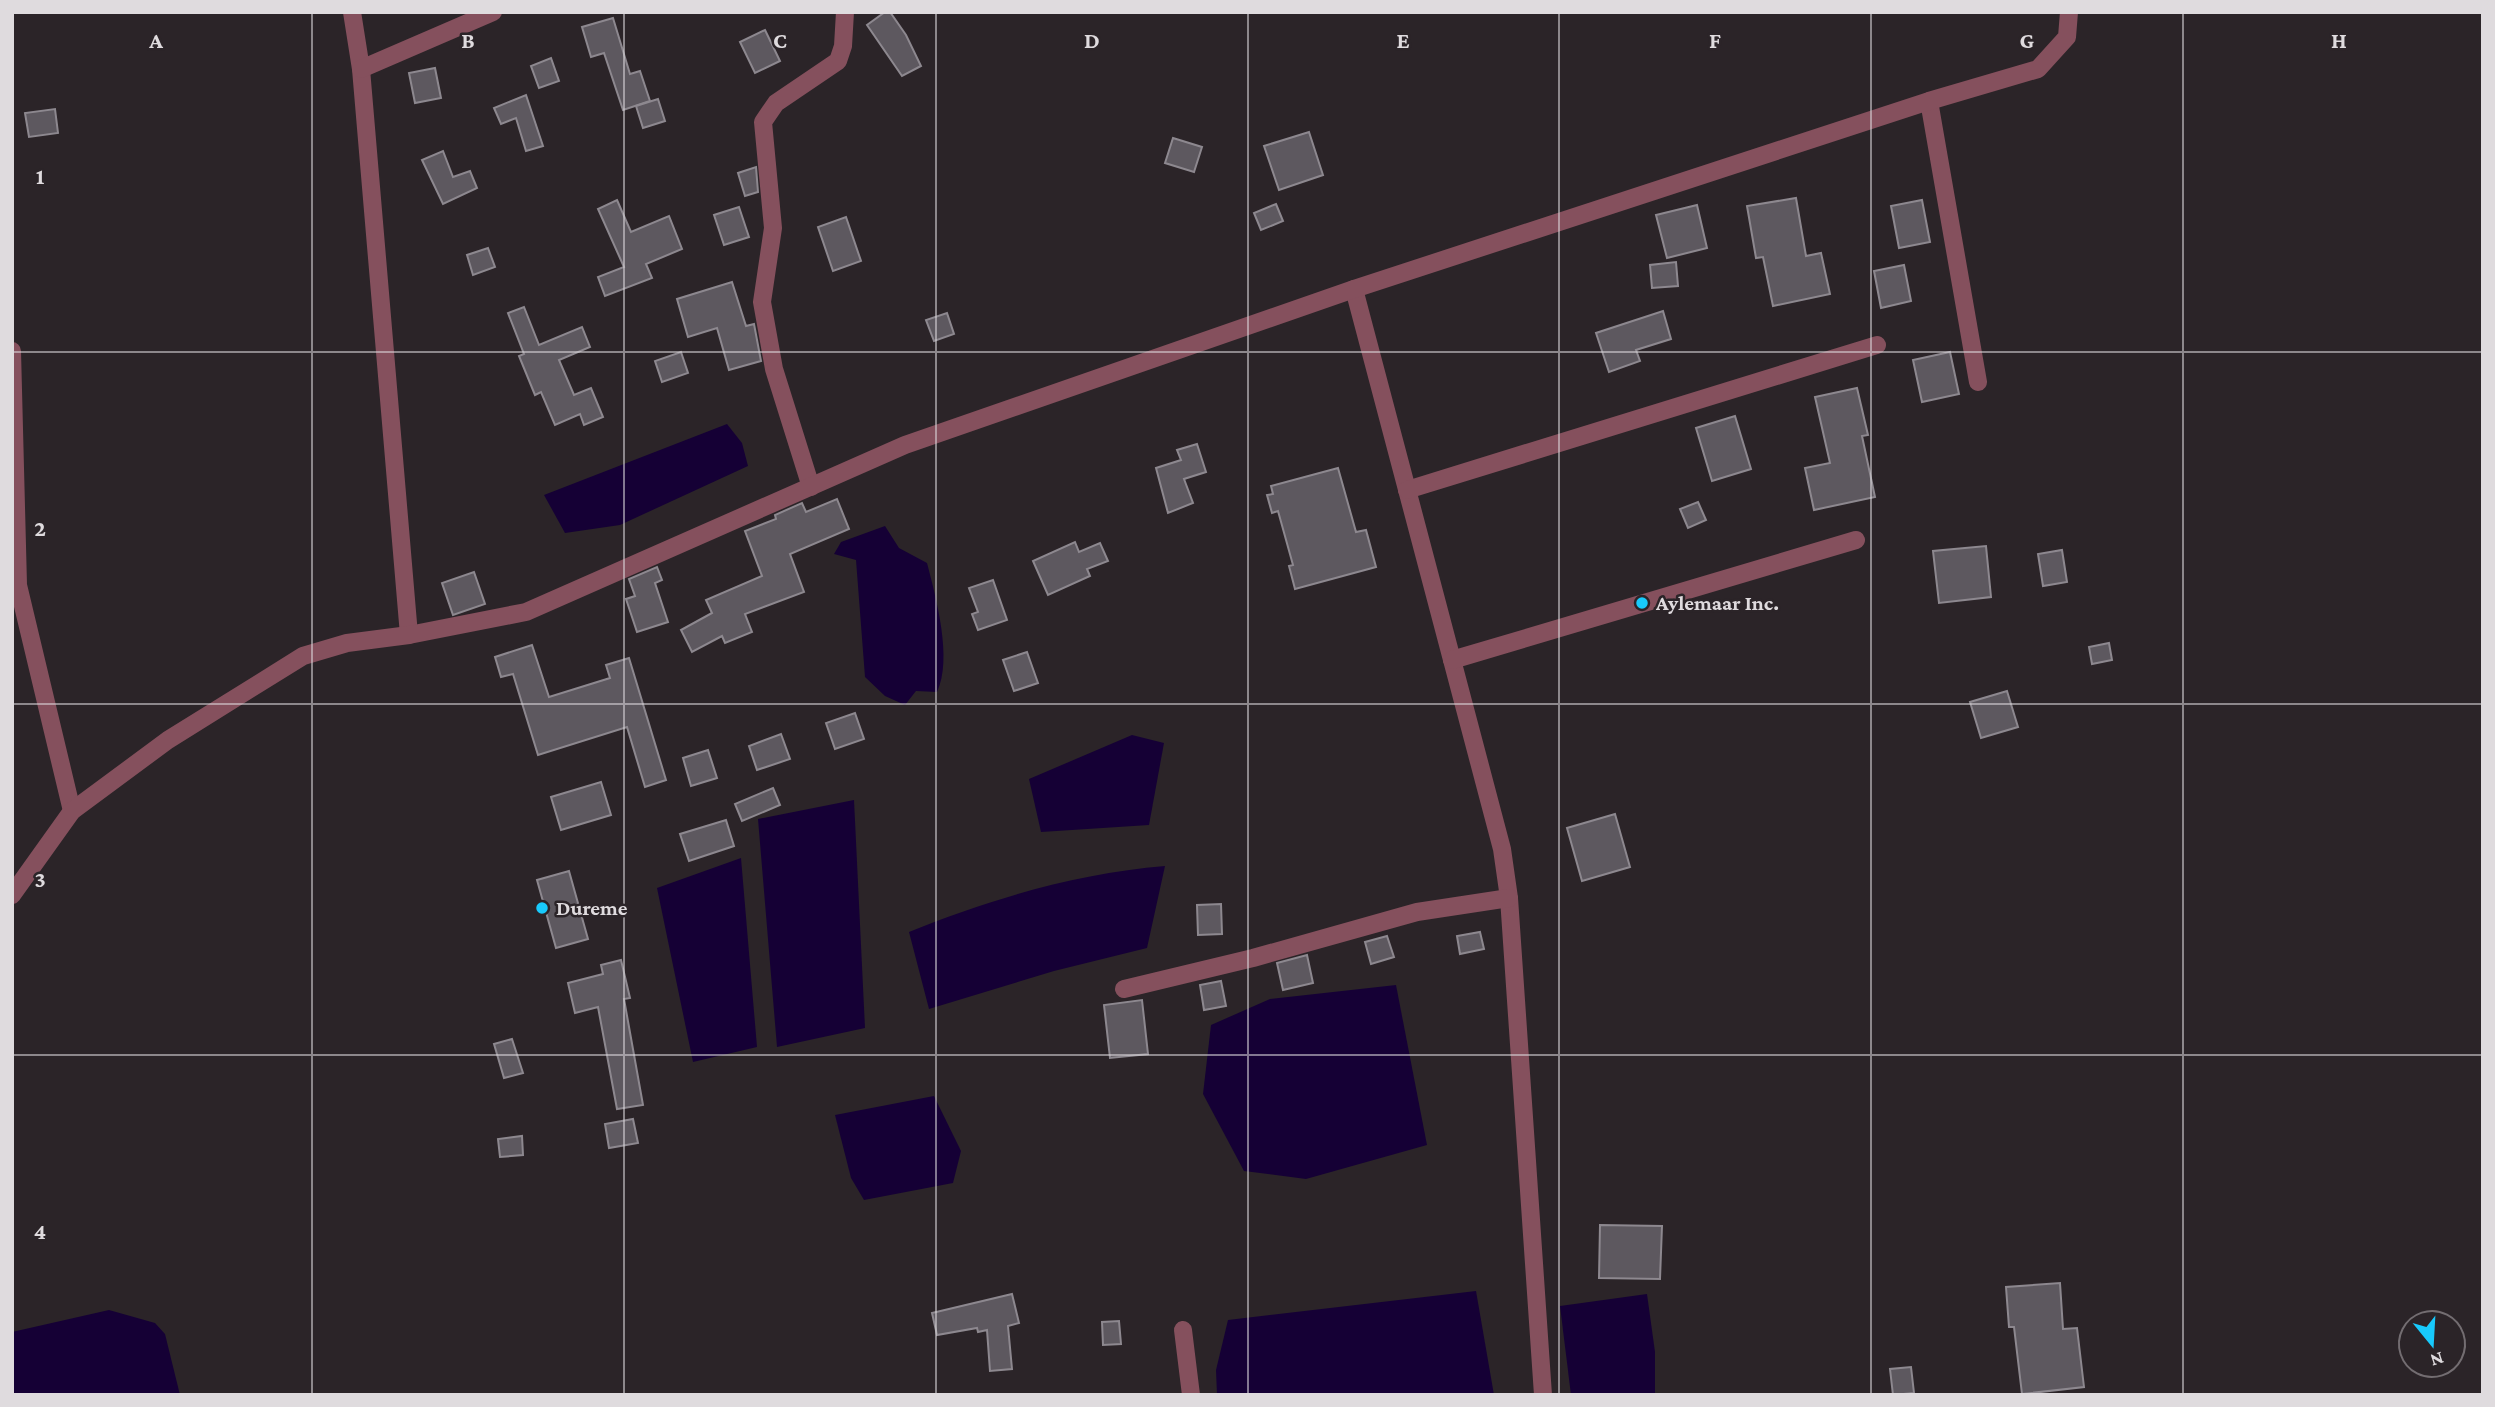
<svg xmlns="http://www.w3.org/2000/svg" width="2495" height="1407" font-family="'Crimson Pro',serif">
	<rect width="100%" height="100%" fill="#2b2428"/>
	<g fill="#150035">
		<polygon points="727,424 742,443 748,466 620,525 565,533 544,495"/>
		<path d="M 885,526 L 899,548 L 927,563 C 936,598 953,659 937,692 L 916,691 L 905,705 L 885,696 L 865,677 L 856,560 L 834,554 L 841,542 Z"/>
		<polygon points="1132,735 1164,743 1149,825 1041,832 1029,779"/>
		<polygon points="854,800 865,1028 777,1047 758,819"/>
		<polygon points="741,858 757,1047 693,1062 657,888"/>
		<path d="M 1165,866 L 1147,948 L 1054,971 L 929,1009 L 909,932 C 990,899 1078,873 1165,866 Z"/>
		<polygon points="1396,985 1427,1145 1306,1179 1244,1171 1203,1094 1211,1025 1270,999"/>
		<polygon points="934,1096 961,1151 953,1183 864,1200 851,1178 835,1115"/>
		<polygon points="1476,1291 1494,1395 1217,1395 1216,1370 1228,1320"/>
		<polygon points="1647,1294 1655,1352 1655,1395 1571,1395 1560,1306"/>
		<polygon points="109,1310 155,1323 165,1334 180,1395 12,1395 12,1332"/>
	</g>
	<g fill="#5d585f" stroke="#8d888f" stroke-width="2">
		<polygon points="885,12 890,12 906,35 921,66 902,76 867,25"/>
		<polygon points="613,18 630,74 640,71 650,101 623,110 604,53 591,57 582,27"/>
		<polygon points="765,30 780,61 755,73 740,42"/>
		<polygon points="551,58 559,81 539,88 531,66"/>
		<polygon points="435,68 441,98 415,103 409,73"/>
		<polygon points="526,95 543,146 526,151 516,118 501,124 494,108"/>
		<polygon points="658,99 665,121 643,128 636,106"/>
		<polygon points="55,109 58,133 29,137 25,113"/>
		<polygon points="1309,132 1323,175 1279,190 1264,146"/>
		<polygon points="1173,138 1202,147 1194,172 1165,163"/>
		<polygon points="443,151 453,177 470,171 477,188 443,204 422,160"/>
		<polygon points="756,167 758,192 745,196 738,173"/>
		<polygon points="1796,198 1806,256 1821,253 1830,294 1773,306 1763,257 1756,258 1747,206"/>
		<polygon points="617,200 631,232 669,216 682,249 646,264 652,278 605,296 598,277 624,267 598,209"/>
		<polygon points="1922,200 1930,242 1899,248 1891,206"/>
		<polygon points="1276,204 1283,221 1261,230 1254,213"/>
		<polygon points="1697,205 1707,248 1667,258 1656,215"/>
		<polygon points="739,207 749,237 724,245 714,215"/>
		<polygon points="846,217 861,261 833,271 818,227"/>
		<polygon points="488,248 495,267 473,275 467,255"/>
		<polygon points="1676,262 1678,286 1652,288 1650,265"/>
		<polygon points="1904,265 1911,301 1881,308 1874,271"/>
		<polygon points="732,282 746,326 754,324 761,361 729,370 717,328 688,337 677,299"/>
		<polygon points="524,307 539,345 582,327 590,347 559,360 574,395 591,388 603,417 584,425 580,414 555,425 541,392 535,395 519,356 524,354 508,313"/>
		<polygon points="1663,311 1671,339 1636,350 1640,361 1609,372 1596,333"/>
		<polygon points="947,313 954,334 934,341 926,320"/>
		<polygon points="681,352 688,373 662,382 655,361"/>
		<polygon points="1950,352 1959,394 1922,402 1913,360"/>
		<polygon points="1857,388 1868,435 1862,436 1875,497 1814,510 1805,468 1830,463 1815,397"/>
		<polygon points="1735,416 1751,469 1712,481 1696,428"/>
		<polygon points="1197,444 1206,472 1184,479 1193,503 1168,513 1156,468 1181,460 1177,450"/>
		<polygon points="1338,468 1356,532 1366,530 1376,567 1295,589 1289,566 1293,565 1278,511 1272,513 1267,495 1273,494 1271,486"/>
		<polygon points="837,499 849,529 790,554 804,592 745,614 752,632 725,643 722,636 692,652 681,630 712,613 706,600 762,576 745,531 776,519 775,515 802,503 806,512"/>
		<polygon points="1698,502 1706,520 1688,528 1680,509"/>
		<polygon points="1075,542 1079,552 1100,543 1108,561 1087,569 1090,576 1048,595 1033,561"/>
		<polygon points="1986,546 1991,597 1939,603 1933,551"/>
		<polygon points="2062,550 2067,582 2043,586 2038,554"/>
		<polygon points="657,567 662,580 655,583 668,622 637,632 626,599 635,596 629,579"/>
		<polygon points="474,572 485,604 453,615 442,583"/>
		<polygon points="993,580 1007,620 978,630 972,614 978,612 969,588"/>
		<polygon points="2109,643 2112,660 2092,664 2089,647"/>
		<polygon points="532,645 549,697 610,678 606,665 629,658 666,780 645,787 627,727 538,755 513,674 501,677 495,657"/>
		<polygon points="1027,652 1038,683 1014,691 1003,660"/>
		<polygon points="2007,691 2018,727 1981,738 1970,702"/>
		<polygon points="855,713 864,739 835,749 826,723"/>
		<polygon points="781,734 790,759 757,770 749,746"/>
		<polygon points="708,750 717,778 691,786 683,758"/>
		<polygon points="601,782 611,815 561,830 551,797"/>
		<polygon points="773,788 780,805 742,821 735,804"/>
		<polygon points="1615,814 1630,867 1582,881 1567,828"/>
		<polygon points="726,820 734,846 689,861 680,834"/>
		<polygon points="569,871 588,939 556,948 537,880"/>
		<polygon points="1221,904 1222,934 1198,935 1197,905"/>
		<polygon points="1480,932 1484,949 1460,954 1457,936"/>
		<polygon points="1387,936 1394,957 1371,964 1365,942"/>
		<polygon points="1307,955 1313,983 1283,990 1277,963"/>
		<polygon points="621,960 630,998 624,999 643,1105 617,1109 598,1007 575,1013 568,983 603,974 601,965"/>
		<polygon points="1221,981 1226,1006 1204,1010 1200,985"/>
		<polygon points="1142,1000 1148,1054 1110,1058 1104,1005"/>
		<polygon points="512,1039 523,1073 504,1078 494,1044"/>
		<polygon points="633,1119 638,1143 609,1148 605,1124"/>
		<polygon points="522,1136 523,1155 500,1157 498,1139"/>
		<polygon points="1600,1225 1662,1226 1660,1279 1599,1278"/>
		<polygon points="2060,1283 2063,1329 2077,1328 2084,1387 2022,1394 2014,1327 2009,1327 2006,1287"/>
		<polygon points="1012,1294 1019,1323 1008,1326 1012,1369 990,1371 987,1330 978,1332 977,1328 937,1335 932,1313"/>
		<polygon points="1119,1321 1121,1344 1103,1345 1102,1322"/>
		<polygon points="1911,1367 1914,1393 1893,1395 1890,1369"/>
	</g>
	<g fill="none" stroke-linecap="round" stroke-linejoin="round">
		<g stroke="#85505d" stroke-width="18">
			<polyline points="352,12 361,69 409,635"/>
			<polyline points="361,69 493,12"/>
			<polyline points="1929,101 1978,382"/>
			<polyline points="1354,289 1502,849 1509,898 1543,1395"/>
			<polyline points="12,351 18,585 72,811"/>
			<polyline points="811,487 774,369 762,302 773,228 763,122 776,103 838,61 843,46 845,12"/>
			<polyline points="1407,490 1877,345"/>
			<polyline points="1452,660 1856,540"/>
			<polyline points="12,895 72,811 168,740 303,656 347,643 409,635 526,612 905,445 1354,289 1929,101 2038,69 2067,37 2069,12"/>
			<polyline points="1124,989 1253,958 1417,912 1509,898"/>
			<polyline points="1183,1330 1191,1395"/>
		</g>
	</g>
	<path fill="none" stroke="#dfdbde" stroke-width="2" stroke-opacity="0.55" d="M 312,12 L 312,1395M 624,12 L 624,1395M 936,12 L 936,1395M 1248,12 L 1248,1395M 1559,12 L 1559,1395M 1871,12 L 1871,1395M 2183,12 L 2183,1395M 12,352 L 2483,352M 12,704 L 2483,704M 12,1055 L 2483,1055"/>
	<g fill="#18cafc" stroke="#2b2428" stroke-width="2.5">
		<circle cx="1642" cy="603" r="7"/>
		<circle cx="542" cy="908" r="7"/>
	</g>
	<g text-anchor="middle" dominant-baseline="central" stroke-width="5" stroke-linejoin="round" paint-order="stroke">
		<g font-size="21" font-weight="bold" fill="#dfdbde" stroke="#2b2428" text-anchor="start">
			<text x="1656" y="603">Aylemaar Inc.</text>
			<text x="556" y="908">Dureme</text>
		</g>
	</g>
	<g font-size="23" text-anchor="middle" font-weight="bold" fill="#dfdbde" stroke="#2b2428" stroke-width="5" stroke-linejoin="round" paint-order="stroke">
		<text x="156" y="48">A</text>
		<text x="468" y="48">B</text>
		<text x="780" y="48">C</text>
		<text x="1092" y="48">D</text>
		<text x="1403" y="48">E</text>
		<text x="1715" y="48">F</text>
		<text x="2027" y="48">G</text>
		<text x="2339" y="48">H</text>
		<text x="40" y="184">1</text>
		<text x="40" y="536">2</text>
		<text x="40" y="887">3</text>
		<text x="40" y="1239">4</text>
	</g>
	<rect width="2495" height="1407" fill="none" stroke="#dfdbde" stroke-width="28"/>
	<g transform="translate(2432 1344) rotate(162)"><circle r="33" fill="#2b2428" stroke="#736d71" stroke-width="2"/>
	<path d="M0-5L12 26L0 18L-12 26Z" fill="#18cafc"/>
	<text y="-10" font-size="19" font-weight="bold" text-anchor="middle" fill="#dfdbde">N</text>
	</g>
</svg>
